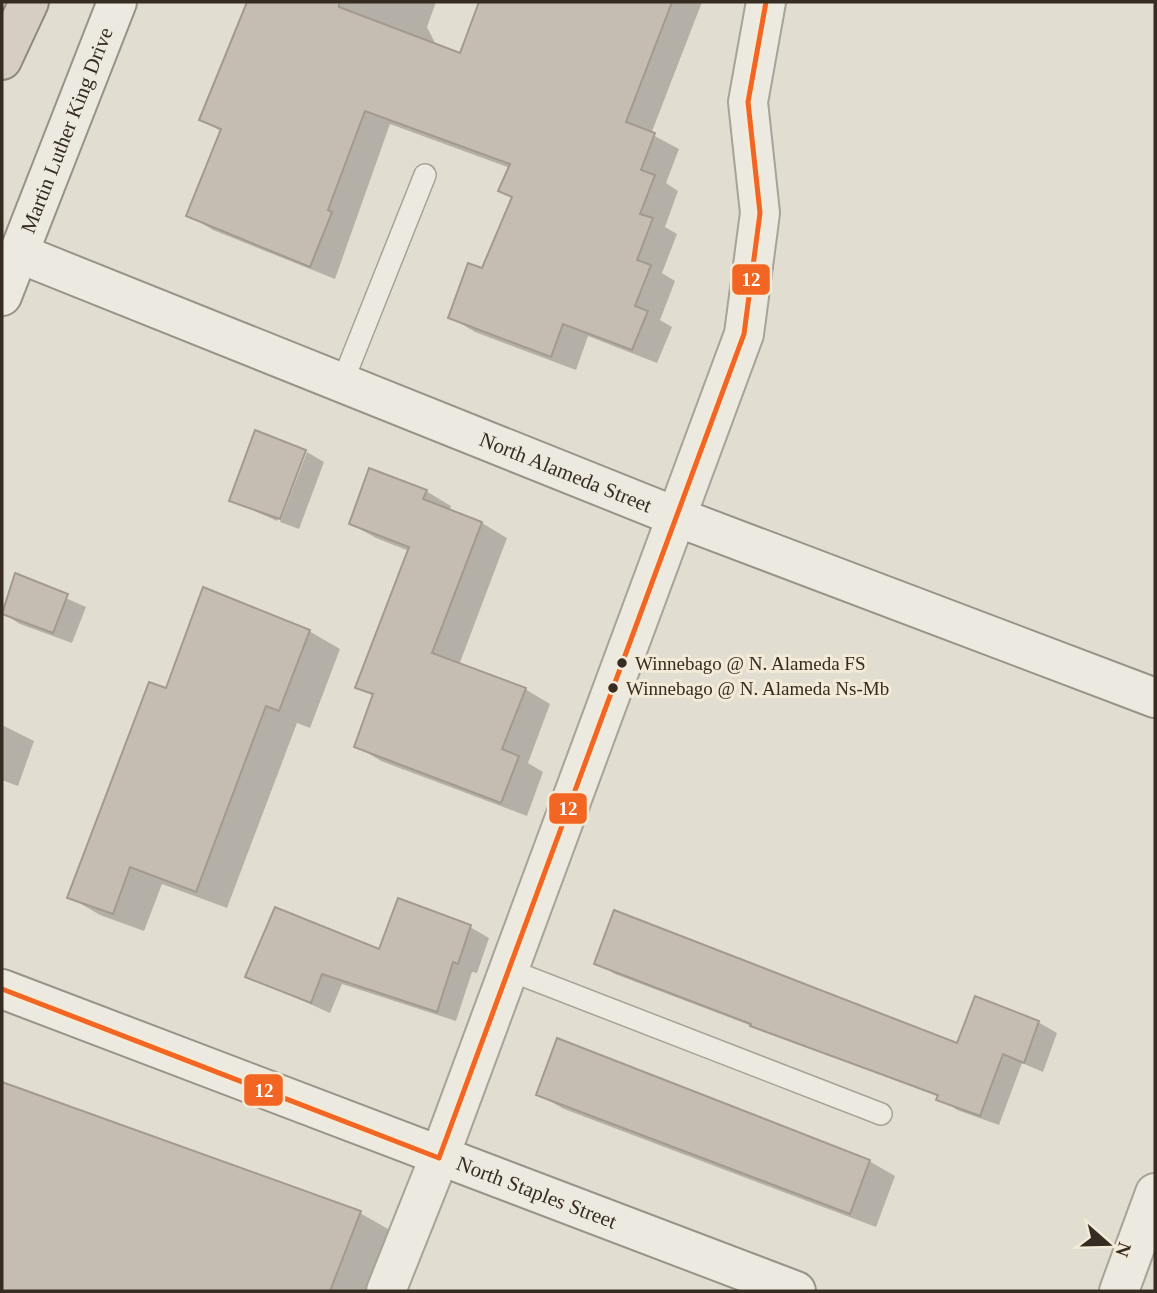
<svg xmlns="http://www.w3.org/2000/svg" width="1157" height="1293" font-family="Georgia,serif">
	<rect width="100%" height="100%" fill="#e2ddd1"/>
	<g fill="#0003">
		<polygon points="249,2 436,2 427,27 436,45 461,55 481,2 702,2 651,134 679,149 666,183 678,191 665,227 677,234 662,273 675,281 660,320 672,327 657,363 588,336 576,370 475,332 450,317 483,270 514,198 500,191 510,168 390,124 335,279 213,230 188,215 222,132 201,119"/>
		<polygon points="256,433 306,452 277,521 231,500"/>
		<polygon points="307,452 324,462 299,529 280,522"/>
		<polygon points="426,491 451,506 449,511 482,523 507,538 459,665 525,689 550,704 528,763 543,772 527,816 381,761 356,746 374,696 357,687 409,551 376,538 351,524"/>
		<polygon points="16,576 86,607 72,643 20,624 2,613"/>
		<polygon points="309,631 340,649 310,728 297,723 227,908 162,884 144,931 100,915 69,897 167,690"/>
		<polygon points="2,725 34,741 18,786 2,780"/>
		<polygon points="470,927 489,938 477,973 472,972 456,1021 342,984 330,1013 248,976 380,951"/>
		<polygon points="596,963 958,1046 1038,1022 1057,1033 1043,1072 1022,1063 999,1125 957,1110 939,1097 615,974"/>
		<polygon points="2,1083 360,1213 395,1233 373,1291 2,1291"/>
		<polygon points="539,1095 869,1161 895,1176 876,1227 564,1109"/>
	</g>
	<g fill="#c6bdb2" stroke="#a39990" stroke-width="2">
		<polygon points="247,2 339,2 339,7 460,53 479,2 672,2 626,122 655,133 641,170 655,175 640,214 653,218 637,260 651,265 635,306 648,311 632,350 563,324 551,357 448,318 468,263 482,268 512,197 498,191 510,164 365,111 328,210 332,212 310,267 186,216 221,129 199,120"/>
		<polygon points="255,430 306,450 280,519 229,501"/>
		<polygon points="369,468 427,490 423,499 482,522 432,653 526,688 502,749 519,756 501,803 354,747 373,694 355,688 409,547 349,524"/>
		<polygon points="15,573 68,594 53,633 2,614"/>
		<polygon points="203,587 310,630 279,711 266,706 196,892 130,867 113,914 67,898 149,682 166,688"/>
		<polygon points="398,898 471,925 458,964 453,962 437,1012 322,974 311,1003 245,977 275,907 379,949"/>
		<polygon points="614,910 957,1043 975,996 1039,1021 1024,1063 1003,1054 980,1116 936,1100 938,1095 750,1026 751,1024 594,964"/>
		<polygon points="557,1038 870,1160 850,1214 536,1095"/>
		<polygon points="2,1082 361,1211 330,1291 2,1291"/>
	</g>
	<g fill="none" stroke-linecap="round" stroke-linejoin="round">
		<defs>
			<g id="lane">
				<polyline points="342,383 425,175"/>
				<polyline points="509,970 881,1114"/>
			</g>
			<g id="street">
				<polyline points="386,1291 439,1158 744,334 760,213 748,102 766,2"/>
				<polyline points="1119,1291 1155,1193"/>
			</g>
			<g id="secondary">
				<path id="s1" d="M 18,253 L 677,517 L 1155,698"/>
				<path id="s2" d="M 2,296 L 117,2"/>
				<path id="s3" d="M 2,989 L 796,1291"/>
			</g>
			<polyline id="highway" points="2,60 29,2"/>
		</defs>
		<use href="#lane" stroke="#a8a299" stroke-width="24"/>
		<use href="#street" stroke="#a8a299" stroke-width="42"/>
		<use href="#secondary" stroke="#989289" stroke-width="42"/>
		<use href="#highway" stroke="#8e8880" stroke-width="42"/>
		<use href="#lane" stroke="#ece9e1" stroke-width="21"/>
		<use href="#street" stroke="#ece9e1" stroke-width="38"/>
		<use href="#secondary" stroke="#ece9e1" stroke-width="38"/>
		<use href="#highway" stroke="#d6cec2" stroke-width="38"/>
		<defs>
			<polyline id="bus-1" points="2,989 439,1158 744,334 760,213 748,102 766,2"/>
		</defs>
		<use href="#bus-1" stroke="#f3ead8" stroke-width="10"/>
		<use href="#bus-1" stroke="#f26522" stroke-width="5"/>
	</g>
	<g fill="#372c21" stroke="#f3ead8" stroke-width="2.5">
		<circle cx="622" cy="663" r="6"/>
		<circle cx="613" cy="688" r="6"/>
	</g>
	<g text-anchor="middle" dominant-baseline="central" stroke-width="6" stroke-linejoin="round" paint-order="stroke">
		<g font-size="19" fill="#372c21" stroke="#f3ead8" text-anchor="start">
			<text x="635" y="663">Winnebago @ N. Alameda FS</text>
			<text x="626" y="688">Winnebago @ N. Alameda Ns-Mb</text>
		</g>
		<g font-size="21" fill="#372c21" stroke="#f3ead8">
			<text stroke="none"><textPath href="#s2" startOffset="178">Martin Luther King Drive</textPath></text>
			<text stroke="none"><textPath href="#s1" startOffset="590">North Alameda Street</textPath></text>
			<text stroke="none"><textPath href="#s3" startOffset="572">North Staples Street</textPath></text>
		</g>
	</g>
	<g stroke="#f3ead8" stroke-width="2.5">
		<rect x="731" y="263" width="40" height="33" rx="7" fill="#f26522"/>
		<rect x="548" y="792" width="40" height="33" rx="7" fill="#f26522"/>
		<rect x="243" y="1073" width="41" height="34" rx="7" fill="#f26522"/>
	</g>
	<g font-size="19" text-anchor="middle" font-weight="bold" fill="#fff">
		<text x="751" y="286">12</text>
		<text x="568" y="815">12</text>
		<text x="264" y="1097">12</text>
	</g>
	<rect width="1157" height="1293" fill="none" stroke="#372c21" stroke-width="7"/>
	<g transform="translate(1108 1244) rotate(110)" stroke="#f3ead8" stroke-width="5" paint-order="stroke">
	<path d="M0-5L12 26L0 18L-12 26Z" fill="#372c21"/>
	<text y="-10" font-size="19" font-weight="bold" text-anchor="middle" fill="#372c21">N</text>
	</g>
</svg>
